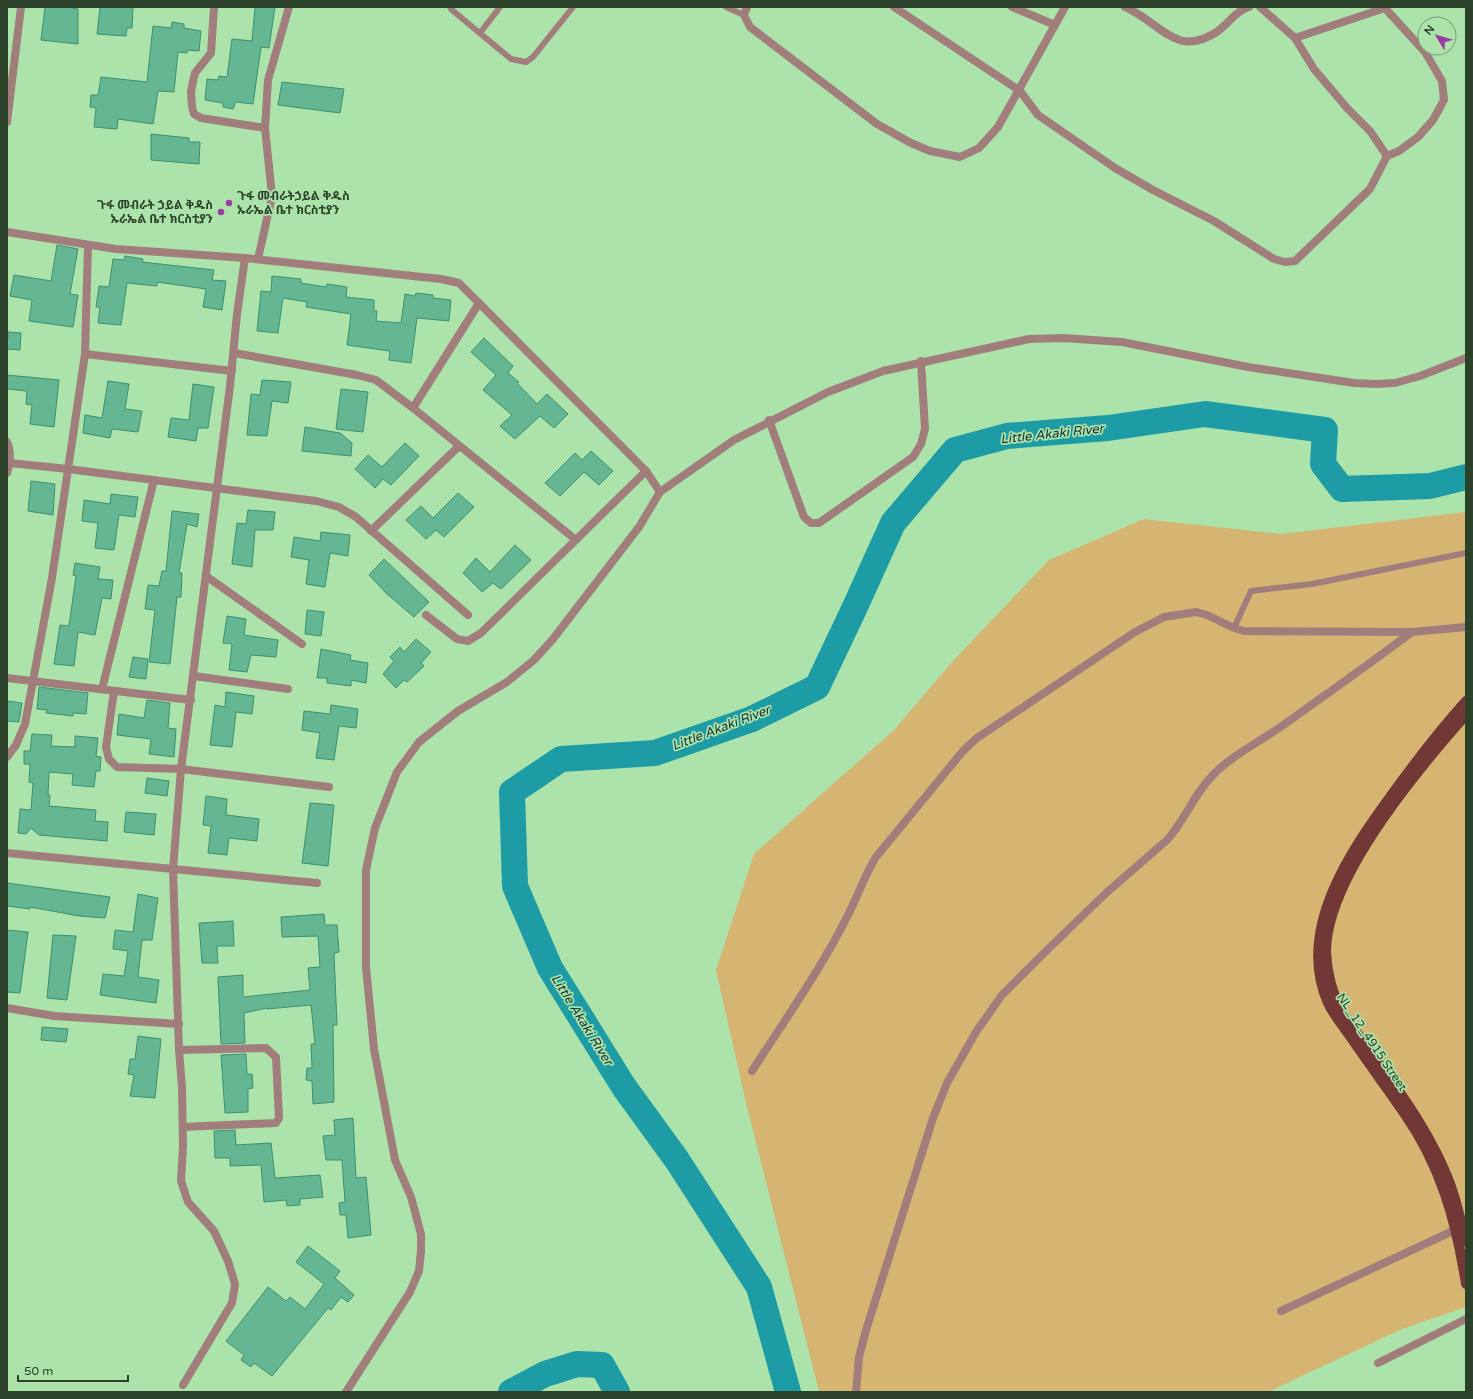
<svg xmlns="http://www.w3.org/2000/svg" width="1473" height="1399" font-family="'Varela Round','Noto Sans Ethiopic',sans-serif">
	<rect width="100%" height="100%" fill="#ace3aa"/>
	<polygon fill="#d6b573" points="1466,512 1466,1307 1402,1329 1268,1392 819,1392 746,1103 716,970 754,854 894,730 953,661 1049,560 1144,519 1281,534"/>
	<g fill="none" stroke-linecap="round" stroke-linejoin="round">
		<g stroke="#1d9ca6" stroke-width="26">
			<polyline points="511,1392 545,1374 577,1364 602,1365 617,1392"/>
			<polyline points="788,1392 759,1287 677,1160 624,1087 550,968 515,886 512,792 561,759 655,753 752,719 817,687 855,607 893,523 955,450 1007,436 1108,428 1205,414 1325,430 1323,464 1342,489 1430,486 1466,477"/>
		</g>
	</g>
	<g fill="#65b693" stroke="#3d8f6e">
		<polygon points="45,7 68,7 78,9 78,44 41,40"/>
		<polygon points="100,7 133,7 132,28 127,28 126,36 97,34"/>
		<polygon points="255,7 275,7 269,48 261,47 253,104 236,102 233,109 223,107 223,103 205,100 207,79 218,80 219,76 227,77 232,39 252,41"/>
		<polygon points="172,22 184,24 184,28 201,31 199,51 187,50 187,53 178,52 174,92 158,91 153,124 118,119 117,129 94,127 96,108 90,107 91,95 98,95 101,77 147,82 153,26 171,28"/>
		<polygon points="282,82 344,89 340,113 278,105"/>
		<polygon points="151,134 189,138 189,142 200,142 199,164 151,160"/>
		<polygon points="57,245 78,249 70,294 78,295 73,327 29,321 32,300 10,296 14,275 51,281"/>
		<polygon points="125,256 143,259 142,262 214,270 212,280 226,281 222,310 203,307 206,289 157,282 157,286 127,283 121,325 98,323 100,307 96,307 99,286 109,287 113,259 124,260"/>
		<polygon points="272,276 301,279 301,283 326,287 327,284 347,287 346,297 374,300 374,311 377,311 376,321 401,323 405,294 415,296 416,293 433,295 433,298 451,300 449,321 417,318 411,363 389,360 390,351 347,345 351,314 306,307 307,302 283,298 278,333 257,331 261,291 271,292"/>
		<polygon points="8,332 21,333 20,350 7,349"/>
		<polygon points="484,338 513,366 508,373 519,382 517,383 537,404 547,394 568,414 554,428 540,416 515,439 500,426 512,415 483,390 496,375 471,352"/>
		<polygon points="7,375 59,380 54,427 30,424 32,405 26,404 27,391 7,389"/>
		<polygon points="262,380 291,382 288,403 272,401 267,436 247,435 251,394 260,395"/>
		<polygon points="108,381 129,384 125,409 142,411 138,432 112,429 110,438 83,433 85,415 102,418"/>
		<polygon points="193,384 214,387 208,428 198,428 196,441 168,437 171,418 189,420"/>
		<polygon points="341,389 368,392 363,432 336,429"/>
		<polygon points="305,427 340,433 352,443 351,456 302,451"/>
		<polygon points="405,443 419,456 391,485 383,479 375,488 355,469 368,455 382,467"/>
		<polygon points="591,451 613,471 599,485 584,472 560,496 545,483 575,453 582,460"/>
		<polygon points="31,481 55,484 53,515 28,511"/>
		<polygon points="458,493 474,507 444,537 436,530 426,539 406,520 421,506 433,518"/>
		<polygon points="111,494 138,497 135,517 119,515 114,550 95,548 98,523 82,521 84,500 110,504"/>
		<polygon points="248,510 275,512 273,530 255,530 252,567 232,564 237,523 246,524"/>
		<polygon points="172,511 199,514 197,527 187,524 179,573 182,573 181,597 177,597 170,664 149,662 155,610 145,609 148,585 159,586 162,571 166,571"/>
		<polygon points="321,532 350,535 348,556 330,553 325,587 306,584 309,560 291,557 294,537 320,541"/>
		<polygon points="515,545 531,560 501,589 493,583 482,592 463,573 476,558 490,572"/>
		<polygon points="384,559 429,602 414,617 387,594 369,575"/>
		<polygon points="75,563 100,567 98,579 113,580 111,599 102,598 95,635 78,632 74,666 54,664 60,625 69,626 76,576 73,575"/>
		<polygon points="307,610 324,612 321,636 305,634"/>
		<polygon points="227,616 246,619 244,635 278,640 276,657 251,655 247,672 229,670 232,644 223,643"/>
		<polygon points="416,639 431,652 421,663 424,666 407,682 404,680 396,688 383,674 394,661 390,657 400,647 404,652"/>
		<polygon points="321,649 351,655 350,660 368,663 366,683 351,680 351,686 327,683 327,678 317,678"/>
		<polygon points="133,657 148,659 146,679 129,677"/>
		<polygon points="39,687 88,693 86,714 73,713 73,716 46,713 47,710 37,709"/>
		<polygon points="226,692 254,696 252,714 236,712 232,747 210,745 215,705 225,707"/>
		<polygon points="147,700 170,703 168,728 176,729 174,757 149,754 151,739 117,735 119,714 144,718"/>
		<polygon points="7,701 22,703 19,722 7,721"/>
		<polygon points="331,705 358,709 356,728 339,726 334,760 316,758 320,733 302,730 304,711 330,714"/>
		<polygon points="32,734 52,735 51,746 75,747 75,736 98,738 96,756 101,757 100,771 96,771 94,787 72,785 73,774 49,772 48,795 50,795 49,806 96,810 95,821 108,822 107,841 39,835 31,828 26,834 18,833 20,809 31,810 33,783 29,782 30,764 24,764 24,751 30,751"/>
		<polygon points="147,778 169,781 167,796 145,793"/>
		<polygon points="206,796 227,799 226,815 259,819 257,841 229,838 227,855 208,853 211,826 203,825"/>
		<polygon points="310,803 334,805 328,866 302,863"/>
		<polygon points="126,812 156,814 154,835 124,832"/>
		<polygon points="7,883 110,897 105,918 79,916 30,907 30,909 7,906"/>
		<polygon points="138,894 158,898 152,940 142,940 138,977 159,980 156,1003 100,995 103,974 124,976 128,951 113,949 115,930 133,932"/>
		<polygon points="324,914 325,925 337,925 339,952 334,953 337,1025 333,1025 334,1102 313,1104 312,1081 306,1080 307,1068 312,1068 311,1044 315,1044 311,1005 267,1009 267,1008 244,1013 245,1043 221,1044 218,977 243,975 243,997 310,990 308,968 320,967 318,936 282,937 281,917"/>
		<polygon points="233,921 234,946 217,946 218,963 202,963 199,923"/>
		<polygon points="7,930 28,932 20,993 7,992"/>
		<polygon points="53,935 76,936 67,1000 47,998"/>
		<polygon points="42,1027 68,1029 66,1042 41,1040"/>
		<polygon points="138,1036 161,1039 155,1098 130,1096 134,1075 128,1074 130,1059 135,1059"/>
		<polygon points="246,1054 247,1074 252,1074 253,1088 248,1089 248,1112 225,1113 221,1055"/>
		<polygon points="353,1118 356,1178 366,1177 371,1235 348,1238 346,1215 340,1215 339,1203 345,1202 342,1160 326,1160 323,1136 335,1135 334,1120"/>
		<polygon points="235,1130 236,1145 271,1143 275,1178 320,1175 323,1197 300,1199 300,1205 287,1206 286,1200 264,1202 261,1165 230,1166 230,1158 215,1158 214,1131"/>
		<polygon points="308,1246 340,1271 335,1278 354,1295 348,1302 341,1297 331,1310 328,1308 272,1376 254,1363 251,1367 241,1360 244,1355 226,1341 268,1287 286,1301 290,1297 305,1309 324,1284 296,1262"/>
	</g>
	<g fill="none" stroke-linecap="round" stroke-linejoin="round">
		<g stroke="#a17e7b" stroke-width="6">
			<polyline points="450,7 452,10 511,59 526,62 533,57 573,7"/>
			<polyline points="726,7 744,15"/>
			<polyline points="480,33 500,7"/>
			<polyline points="1234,628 1251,591 1312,584 1466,553"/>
		</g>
		<g stroke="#a17e7b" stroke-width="8">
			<polyline points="214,7 211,53 195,73 191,91 192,107 194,114 201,118 265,128"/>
			<polyline points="747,7 744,15 750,27 877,124 911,143 930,151 960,157 979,148 998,127 1065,7"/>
			<polyline points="894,7 1020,91 1038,115 1115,168 1153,190 1214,221 1274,259 1285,262 1295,261 1370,189 1387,156 1399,151 1418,137 1433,120 1444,100 1442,81 1425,52 1384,7"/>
			<polyline points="1012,7 1055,25"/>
			<path d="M 1125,7 C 1159,21 1175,58 1215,33 C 1228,25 1235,11 1249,7"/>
			<polyline points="1260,7 1295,38 1314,69 1347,108 1370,131 1387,156"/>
			<polyline points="1295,38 1385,8"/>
			<polyline points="7,122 21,7"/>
			<polyline points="7,232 116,249 245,258 441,279 459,283 646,471 660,492"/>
			<polyline points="258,259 272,196 265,128 268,80 289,7"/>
			<polyline points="234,353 357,375 376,380 413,408 576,540"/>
			<polyline points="85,354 232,371"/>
			<polyline points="413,408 479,303"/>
			<polyline points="769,420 804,517 811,523 819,523 913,457 921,444 925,429 921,361"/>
			<path d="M 7,442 C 12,452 10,463 7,473"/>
			<polyline points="10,463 68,469 316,501 339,507 356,517 468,615"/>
			<polyline points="371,531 459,446"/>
			<polyline points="206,576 302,644"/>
			<polyline points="426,615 457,639 468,641 481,633 646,471"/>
			<polyline points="194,676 288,689"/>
			<polyline points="7,678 191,700"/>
			<polyline points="102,689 154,480"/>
			<polyline points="114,691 106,747 109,759 117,767 181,769 329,787"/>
			<polyline points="7,757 16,745 25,724 52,578 85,354 88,245"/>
			<polyline points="7,853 317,883"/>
			<polyline points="7,1008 54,1016 179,1024"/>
			<polyline points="179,1050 266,1048 276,1057 279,1118 276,1123 183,1127"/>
			<path d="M 752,1071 C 785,1020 821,969 848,915 C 858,895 865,875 876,857 L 963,751 L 977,738 L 1135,632 L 1164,617 L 1196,612 L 1207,615 L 1234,628 L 1244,631 L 1412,632 L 1466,627"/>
			<polyline points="1281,1311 1455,1230"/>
			<polyline points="1378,1363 1466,1319"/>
			<polyline points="183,1385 232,1303 235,1284 228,1261 214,1231 188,1202 181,1181 183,1146 182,1087 179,1050 173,869 181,769 230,386 237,314 245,258"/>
			<polyline points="346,1392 410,1292 419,1271 421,1251 421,1234 411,1197 395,1160 374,1049 366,967 366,870 375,828 397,772 419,742 458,711 507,682 534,660 553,639 639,527 660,492 734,440 828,392 883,371 1029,339 1063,338 1122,342 1248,367 1354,383 1376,384 1395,383 1420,376 1466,358"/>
			<path d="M 856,1392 L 859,1357 L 866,1330 L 933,1118 L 947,1083 L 976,1032 L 1002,995 L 1043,954 L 1105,894 L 1167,840 C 1186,819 1194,793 1215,773 C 1233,755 1257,743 1279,728 C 1324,696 1368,665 1412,632"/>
		</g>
		<g stroke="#723836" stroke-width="10">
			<path d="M 1466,701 C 1440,730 1416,761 1393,793 C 1352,849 1295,929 1328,1003 C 1334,1016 1344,1027 1352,1039 C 1369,1064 1387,1088 1404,1113 C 1441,1166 1456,1221 1466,1284"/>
			<path d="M 1466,715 C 1418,769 1326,878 1326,952 C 1327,973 1332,992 1341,1011 C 1377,1062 1419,1112 1444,1169 C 1455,1193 1460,1218 1466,1242"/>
		</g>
	</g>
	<g fill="#9b3ca5" stroke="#ace3aa" stroke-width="1.5">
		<circle cx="229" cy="203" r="4"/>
		<circle cx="221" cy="212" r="4"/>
	</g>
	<g text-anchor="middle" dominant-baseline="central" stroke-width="3.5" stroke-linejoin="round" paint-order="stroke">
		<g font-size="12" font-weight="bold" fill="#2b412a" stroke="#ace3aa" text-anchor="start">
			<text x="237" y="196">ጉፋ መብራትኃይል ቅዱስ<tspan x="237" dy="14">ኡራኤል ቤተ ክርስቲያን</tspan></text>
			<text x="213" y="205" text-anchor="end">ጉፋ መብራት ኃይል ቅዱስ<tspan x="213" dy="14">ኡራኤል ቤተ ክርስቲያን</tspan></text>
		</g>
		<g font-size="12" fill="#2b412a" stroke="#ace3aa">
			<text transform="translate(1372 1042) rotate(56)">NL_12_4915 Street</text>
		</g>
		<g font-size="13" font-style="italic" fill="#183134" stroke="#ace3aa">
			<text transform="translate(1052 434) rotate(-6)">Little Akaki River</text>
			<text transform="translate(721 728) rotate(-21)">Little Akaki River</text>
			<text transform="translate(582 1020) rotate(58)">Little Akaki River</text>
		</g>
	</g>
	<rect width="1473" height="1399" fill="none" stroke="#2b412a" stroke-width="16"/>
	<g transform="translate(1437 36) rotate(308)"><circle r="19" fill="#ace3aa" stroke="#78a277"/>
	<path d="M0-3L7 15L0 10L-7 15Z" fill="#9b3ca5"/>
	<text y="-6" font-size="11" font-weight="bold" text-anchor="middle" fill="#2b412a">N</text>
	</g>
	<path d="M18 1375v6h110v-6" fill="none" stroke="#2b412a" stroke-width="2"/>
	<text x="24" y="1375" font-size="12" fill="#2b412a" stroke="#ace3aa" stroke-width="3" paint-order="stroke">50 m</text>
</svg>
